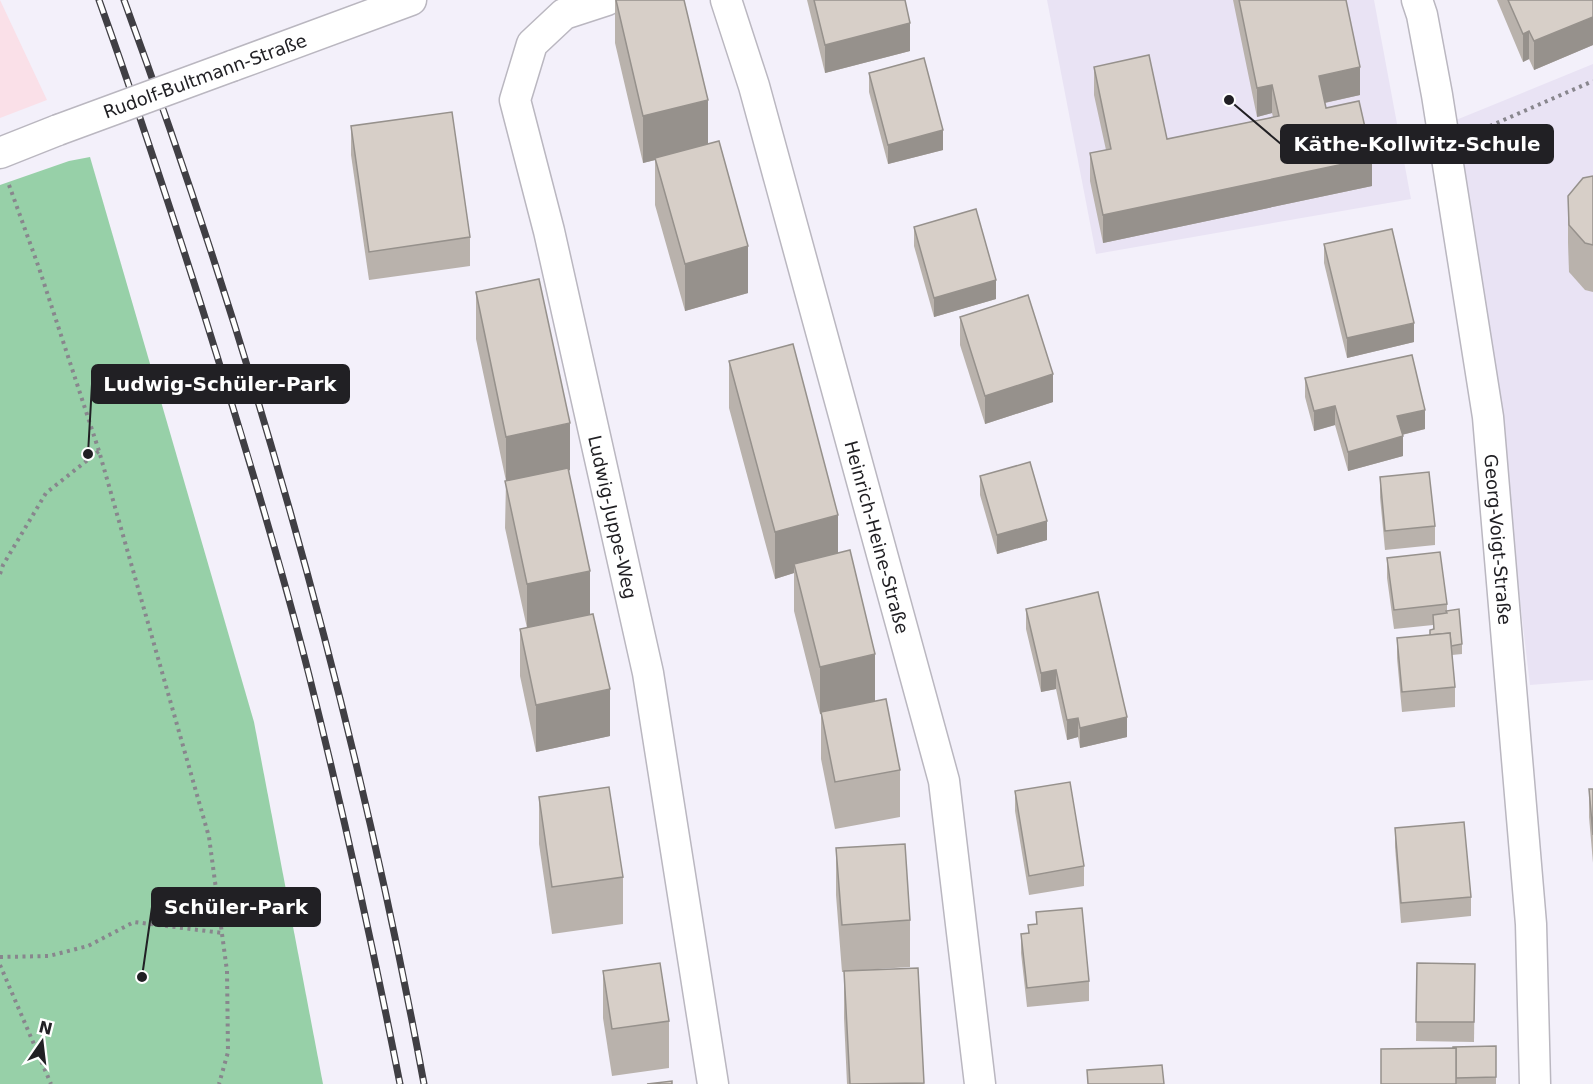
<svg xmlns="http://www.w3.org/2000/svg" width="1593" height="1084" font-family="'DejaVu Sans',sans-serif">
	<rect width="100%" height="100%" fill="#f3f0fa"/>
	<polygon fill="#fae0e8" points="0,0 47,100 0,118"/>
	<g fill="#e9e3f4">
		<polygon points="1047,0 1374,0 1411,199 1096,254"/>
		<polygon points="1593,64 1593,680 1530,685 1479,255 1456,120"/>
	</g>
	<polygon fill="#97d0a8" points="90,157 254,722 323,1084 0,1084 0,185 69,161"/>
	<g fill="none" stroke-linecap="round" stroke-linejoin="round">
		<defs>
			<g id="minor">
				<path id="s1" d="M 607,0 L 564,14 L 532,44 L 515,100 L 549,231 L 648,673 L 713,1084"/>
				<path id="s2" d="M 726,0 L 754,86 L 944,781 L 980,1084"/>
				<path id="s3" d="M 1417,0 L 1422,15 L 1437,95 L 1488,417 L 1531,924 L 1535,1084"/>
				<polyline points="232,66 411,0"/>
				<polyline points="0,153 58,130"/>
			</g>
		</defs>
		<use href="#minor" stroke="#bab7c0" stroke-width="33"/>
		<g stroke="#88868d" stroke-width="4" stroke-dasharray="3 4.5" stroke-linecap="butt">
			<polyline points="1476,132 1593,81"/>
			<polyline points="9,185 39,268 99,451 209,837 227,971 228,1052 219,1084"/>
			<polyline points="0,574 3,565 46,493 99,451"/>
			<polyline points="0,957 49,956 88,946 134,922 223,933"/>
			<polyline points="0,965 51,1084"/>
		</g>
		<use href="#minor" stroke="#fff" stroke-width="30"/>
		<defs>
			<g id="rail">
				<path d="M 99,0 C 136,103 170,207 203,311 C 241,432 278,553 309,675 C 343,811 373,947 400,1084"/>
				<path d="M 124,0 C 253,352 356,715 424,1084"/>
			</g>
		</defs>
		<use href="#rail" stroke="#403f44" stroke-width="7"/>
		<use href="#rail" stroke="#fff" stroke-width="4.5" stroke-dasharray="14" stroke-linecap="butt"/>
		<defs>
			<polyline id="minor-bridge" points="58,130 232,66"/>
		</defs>
		<use href="#minor-bridge" stroke="#bab7c0" stroke-width="33" stroke-linecap="butt"/>
		<use href="#minor-bridge" stroke="#fff" stroke-width="30"/>
	</g>
	<g fill="#b9b2ac">
		<polygon points="615,0 684,0 708,144 748,293 685,311 655,205 655,160 643,163 615,43"/>
		<polygon points="807,0 905,0 910,51 825,73"/>
		<polygon points="1233,0 1346,0 1360,95 1325,103 1326,108 1372,186 1103,243 1090,181 1090,153 1106,150 1094,95 1094,67 1167,139 1273,117 1272,113 1257,117"/>
		<polygon points="1497,0 1593,0 1593,45 1534,70 1529,59 1523,62"/>
		<polygon points="869,73 943,150 888,164 869,92"/>
		<polygon points="351,126 470,237 470,266 369,280 351,155"/>
		<polygon points="1593,176 1593,292 1585,290 1569,272 1568,243 1568,196"/>
		<polygon points="914,227 996,299 934,317 914,246"/>
		<polygon points="1324,244 1414,342 1347,358 1324,263"/>
		<polygon points="476,292 570,470 569,471 590,615 610,736 536,752 520,676 520,629 527,628 505,528 506,481 476,339"/>
		<polygon points="960,317 1053,402 985,424 960,345"/>
		<polygon points="729,361 838,553 875,701 864,703 900,770 900,817 835,829 821,759 821,714 820,714 794,611 794,573 775,579 729,408"/>
		<polygon points="1305,378 1425,429 1402,435 1403,456 1348,471 1335,425 1314,431 1305,397"/>
		<polygon points="980,476 1047,540 997,554 980,495"/>
		<polygon points="1380,477 1435,526 1435,545 1385,550 1380,497"/>
		<polygon points="1387,558 1447,604 1447,611 1462,644 1462,654 1452,655 1455,687 1455,707 1402,712 1397,658 1397,638 1430,635 1430,630 1433,629 1433,625 1394,629 1387,578"/>
		<polygon points="1026,609 1127,737 1080,748 1078,737 1067,740 1056,689 1041,692 1026,629"/>
		<polygon points="1589,789 1593,789 1593,863 1589,817"/>
		<polygon points="1015,791 1084,866 1084,886 1029,895 1015,811"/>
		<polygon points="539,797 623,877 623,924 552,934 539,844"/>
		<polygon points="1395,828 1471,897 1471,916 1401,923 1395,847"/>
		<polygon points="836,848 910,920 910,967 862,970 918,968 924,1084 847,1084 844,1018 844,972 842,972 836,895"/>
		<polygon points="1036,912 1089,981 1089,1001 1027,1007 1021,953 1021,934 1028,933 1028,925 1036,924"/>
		<polygon points="1417,963 1475,964 1474,1042 1416,1041"/>
		<polygon points="603,971 669,1021 669,1068 612,1076 603,1018"/>
		<polygon points="1496,1046 1496,1084 1381,1084 1453,1048"/>
	</g>
	<g fill="#96918c">
		<polygon points="1593,17 1593,45 1534,70 1534,41"/>
		<polygon points="910,23 910,51 825,73 825,45"/>
		<polygon points="1529,31 1529,59 1523,62 1523,34"/>
		<polygon points="1360,67 1360,95 1319,104 1319,76"/>
		<polygon points="1272,85 1272,113 1257,117 1257,88"/>
		<polygon points="708,100 708,147 643,163 643,116"/>
		<polygon points="943,130 943,150 888,164 888,145"/>
		<polygon points="1372,158 1372,186 1103,243 1103,215"/>
		<polygon points="748,246 748,293 685,311 685,264"/>
		<polygon points="996,280 996,299 934,317 934,298"/>
		<polygon points="1414,323 1414,342 1347,358 1347,338"/>
		<polygon points="1053,374 1053,402 985,424 985,396"/>
		<polygon points="1335,406 1335,425 1314,431 1314,411"/>
		<polygon points="1425,410 1425,429 1397,436 1397,416"/>
		<polygon points="570,423 570,470 506,484 506,437"/>
		<polygon points="1403,436 1403,456 1348,471 1348,452"/>
		<polygon points="838,515 838,562 794,564 794,573 775,579 775,532"/>
		<polygon points="1047,521 1047,540 997,554 997,535"/>
		<polygon points="590,571 590,618 527,631 527,584"/>
		<polygon points="875,654 875,701 820,714 820,667"/>
		<polygon points="1056,670 1056,689 1041,692 1041,673"/>
		<polygon points="610,689 610,736 536,752 536,705"/>
		<polygon points="1127,717 1127,737 1080,748 1080,728"/>
		<polygon points="1078,718 1078,737 1067,740 1067,720"/>
	</g>
	<g fill="#d7cfc8" stroke="#96918c" stroke-width="1.5">
		<polygon points="616,0 684,0 708,100 643,116"/>
		<polygon points="814,0 905,0 910,23 825,45"/>
		<polygon points="1239,0 1346,0 1360,67 1319,76 1326,108 1359,101 1372,158 1103,215 1090,153 1111,149 1094,67 1149,55 1167,139 1279,116 1272,85 1257,88"/>
		<polygon points="1508,0 1593,0 1593,17 1534,41 1529,31 1523,34"/>
		<polygon points="924,58 943,130 888,145 869,73"/>
		<polygon points="452,112 470,237 369,252 351,126"/>
		<polygon points="719,141 748,246 685,264 655,158"/>
		<polygon points="1593,176 1593,245 1585,243 1569,225 1568,196 1583,178"/>
		<polygon points="976,209 996,280 934,298 914,227"/>
		<polygon points="1392,229 1414,323 1347,338 1324,244"/>
		<polygon points="539,279 570,423 506,437 476,292"/>
		<polygon points="1028,295 1053,374 985,396 960,317"/>
		<polygon points="793,344 838,515 775,532 729,361"/>
		<polygon points="1412,355 1425,410 1397,416 1403,436 1348,452 1335,406 1314,411 1305,378"/>
		<polygon points="1030,462 1047,521 997,535 980,476"/>
		<polygon points="568,468 590,571 527,584 505,481"/>
		<polygon points="1429,472 1435,526 1385,531 1380,477"/>
		<polygon points="850,550 875,654 820,667 794,564"/>
		<polygon points="1440,552 1447,604 1394,610 1387,558"/>
		<polygon points="1098,592 1127,717 1080,728 1078,718 1067,720 1056,670 1041,673 1026,609"/>
		<polygon points="1459,609 1462,644 1451,646 1450,633 1430,635 1430,630 1434,629 1433,615 1447,613 1446,611"/>
		<polygon points="593,614 610,689 536,705 520,629"/>
		<polygon points="1450,633 1455,687 1402,692 1397,638"/>
		<polygon points="886,699 900,770 835,782 821,712"/>
		<polygon points="1070,782 1084,866 1029,876 1015,791"/>
		<polygon points="609,787 623,877 552,887 539,797"/>
		<polygon points="1589,789 1593,789 1593,835"/>
		<polygon points="1464,822 1471,897 1401,903 1395,828"/>
		<polygon points="905,844 910,920 842,925 836,848"/>
		<polygon points="1082,908 1089,981 1027,988 1021,934 1029,933 1028,925 1037,924 1036,912"/>
		<polygon points="660,963 669,1021 612,1029 603,971"/>
		<polygon points="1417,963 1475,964 1474,1022 1416,1022"/>
		<polygon points="918,968 924,1083 850,1084 844,971"/>
		<polygon points="1496,1046 1496,1077 1456,1078 1456,1048 1453,1048 1453,1047"/>
		<polygon points="1456,1048 1456,1084 1381,1084 1381,1049"/>
		<polygon points="1162,1065 1164,1084 1088,1084 1087,1070"/>
		<polygon points="672,1081 672,1084 647,1084"/>
	</g>
	<g text-anchor="middle" dominant-baseline="central" stroke-width="6" stroke-linejoin="round" paint-order="stroke">
		<g font-size="18" fill="#212024" stroke="#fff">
			<text transform="translate(205 76) rotate(-20)">Rudolf-Bultmann-Straße</text>
			<text stroke="none"><textPath href="#s1" startOffset="576">Ludwig-Juppe-Weg</textPath></text>
			<text stroke="none"><textPath href="#s2" startOffset="558">Heinrich-Heine-Straße</textPath></text>
			<text stroke="none"><textPath href="#s3" startOffset="546">Georg-Voigt-Straße</textPath></text>
		</g>
	</g>
	<path fill="none" stroke="#212024" stroke-width="2" d="M1229 100L1281 144M88 454L92 384M142 977L152 907"/>
	<g fill="#212024" stroke="#fff" stroke-width="2">
		<circle cx="1229" cy="100" r="6"/>
		<circle cx="88" cy="454" r="6"/>
		<circle cx="142" cy="977" r="6"/>
	</g>
	<g fill="#212024" stroke="#212024" stroke-width="2">
		<rect x="1281" y="125" width="272" height="38" rx="6"/>
		<rect x="92" y="365" width="257" height="38" rx="6"/>
		<rect x="152" y="888" width="168" height="38" rx="6"/>
	</g>
	<g font-size="20" text-anchor="middle" font-weight="bold" fill="#fff">
		<text x="1417" y="151">Käthe-Kollwitz-Schule</text>
		<text x="220" y="391">Ludwig-Schüler-Park</text>
		<text x="236" y="914">Schüler-Park</text>
	</g>
	<g transform="translate(42 1042) rotate(14)" stroke="#ffffff" stroke-width="4.5" paint-order="stroke">
	<path d="M0-4.5L10 22L0 15L-10 22Z" fill="#212024"/>
	<text y="-9" font-size="16" font-weight="bold" text-anchor="middle" fill="#212024">N</text>
	</g>
</svg>
